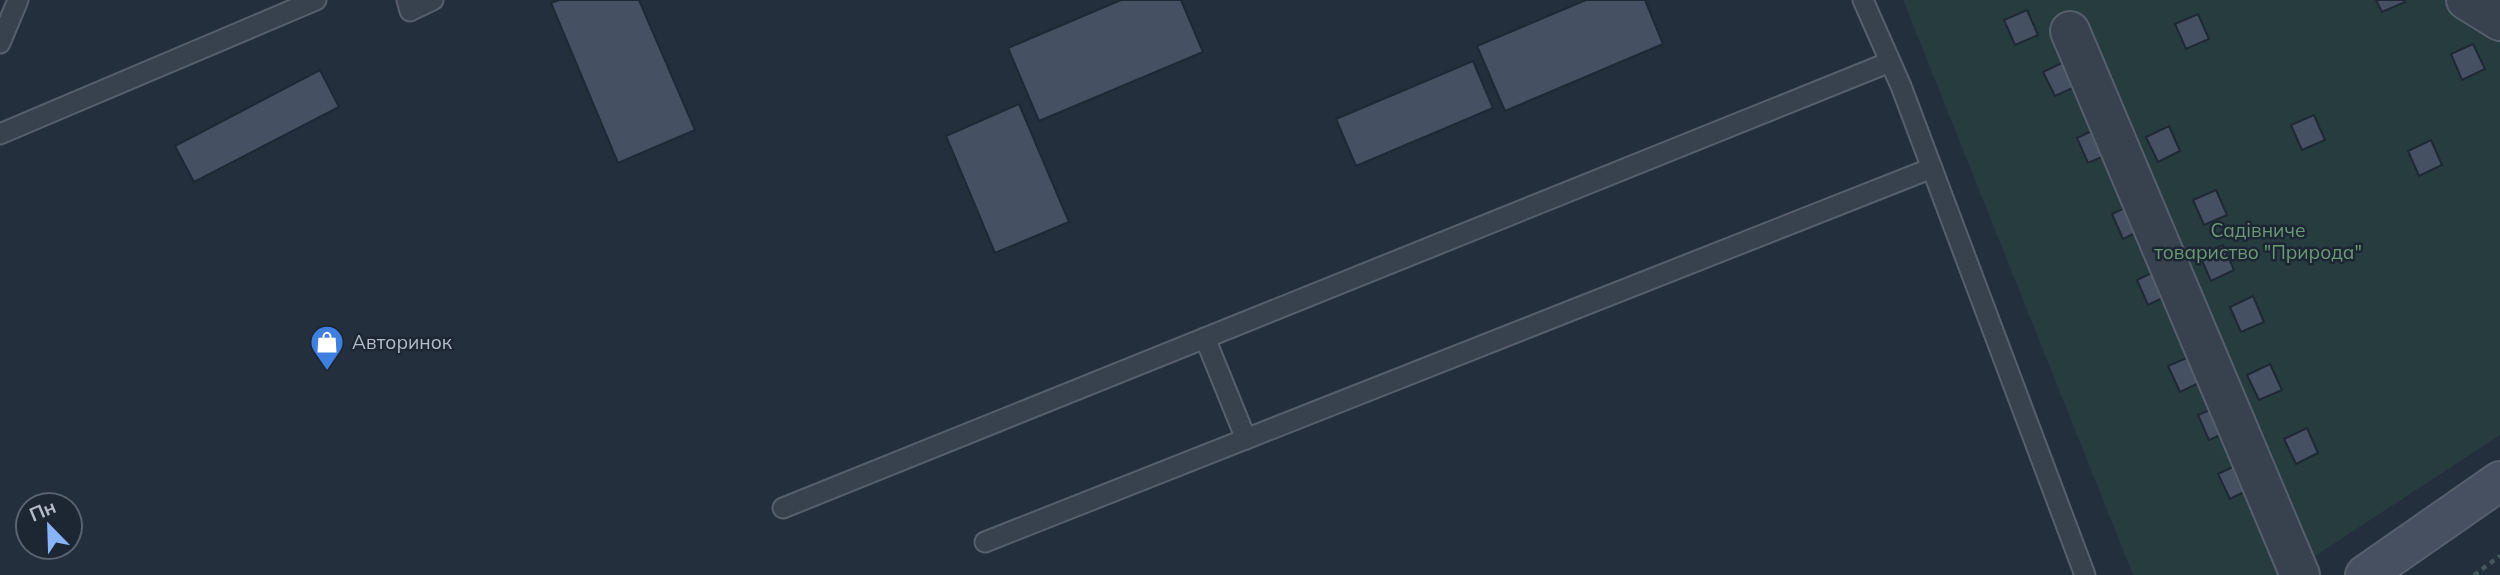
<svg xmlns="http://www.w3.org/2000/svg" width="2500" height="575" font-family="Mulish,sans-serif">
	<rect width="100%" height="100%" fill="#242f3e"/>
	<polygon fill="#263c3f" points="1903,0 2500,0 2500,435 2286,575 2133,575"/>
	<g fill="#455162" stroke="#1f2835" stroke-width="2">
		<polygon points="559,0 639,0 695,130 618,163 551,3"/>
		<polygon points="1121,0 1181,0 1203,52 1039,121 1008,48"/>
		<polygon points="1586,0 1645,0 1663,44 1505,111 1477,46"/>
		<polygon points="2376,0 2404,0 2405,2 2382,12"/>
		<polygon points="2027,10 2038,35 2015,45 2004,20"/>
		<polygon points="2198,14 2209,39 2186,49 2175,24"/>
		<polygon points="2473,44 2485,69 2462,80 2451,54"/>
		<polygon points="1473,61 1493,108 1356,166 1336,119"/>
		<polygon points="2066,61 2077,86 2055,96 2043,72"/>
		<polygon points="320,70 339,107 194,182 175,146"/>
		<polygon points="1019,104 1069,222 995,253 946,136"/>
		<polygon points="2314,115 2325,140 2302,150 2291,125"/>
		<polygon points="2169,126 2180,151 2158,162 2146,137"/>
		<polygon points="2100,127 2111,153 2088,163 2077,138"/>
		<polygon points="2431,140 2442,165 2419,176 2408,151"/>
		<polygon points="2216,190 2227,215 2204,225 2193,200"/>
		<polygon points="2135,203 2146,228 2123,239 2112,214"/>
		<polygon points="2223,245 2234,270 2211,281 2200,256"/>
		<polygon points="2160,269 2171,294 2148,305 2137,280"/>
		<polygon points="2253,296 2264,322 2241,332 2230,307"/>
		<polygon points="2191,356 2203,381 2180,392 2168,366"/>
		<polygon points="2270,364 2282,390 2259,400 2247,375"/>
		<polygon points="2221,405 2232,430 2209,440 2198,415"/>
		<polygon points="2307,428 2318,453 2296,464 2284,439"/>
		<polygon points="2241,463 2252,488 2230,499 2218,474"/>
	</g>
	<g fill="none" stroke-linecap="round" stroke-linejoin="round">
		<defs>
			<g id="lane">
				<polyline points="407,0 410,11 433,0"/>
				<polyline points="1863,0 1901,86 2085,575"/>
				<polyline points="0,43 18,0"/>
				<polyline points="0,134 316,0"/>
				<polyline points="1205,338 1246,439"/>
				<polyline points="783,508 1890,62"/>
				<polyline points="985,542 1932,168"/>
			</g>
			<g id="street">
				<polyline points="2466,0 2500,21"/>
				<polyline points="2070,31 2300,575"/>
			</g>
			<polyline id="secondary" points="2365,575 2500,481"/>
		</defs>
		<use href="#lane" stroke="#565f6c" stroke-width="23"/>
		<use href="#street" stroke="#565f6c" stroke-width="42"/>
		<use href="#secondary" stroke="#565f6c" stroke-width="42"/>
		<polyline stroke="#44595c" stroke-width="4.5" stroke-dasharray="5 5" stroke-linecap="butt" points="2474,575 2500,556"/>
		<use href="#lane" stroke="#38414e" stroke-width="19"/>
		<use href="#street" stroke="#38414e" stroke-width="38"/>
		<use href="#secondary" stroke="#465061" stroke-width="38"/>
	</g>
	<defs>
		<symbol id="shop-pin" viewBox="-11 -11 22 30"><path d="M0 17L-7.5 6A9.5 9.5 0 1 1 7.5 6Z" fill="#3f7fe0" stroke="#1d2633"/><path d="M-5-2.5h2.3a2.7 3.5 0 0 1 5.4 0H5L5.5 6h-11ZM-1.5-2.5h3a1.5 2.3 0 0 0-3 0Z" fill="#fff"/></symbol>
	</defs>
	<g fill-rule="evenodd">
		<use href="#shop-pin" x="308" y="323" width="38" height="52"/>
	</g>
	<g text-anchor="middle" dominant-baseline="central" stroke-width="5" stroke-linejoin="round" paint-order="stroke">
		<g font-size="19" fill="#6b9a76" stroke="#1d2633">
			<text x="2258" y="230">Садівниче<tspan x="2258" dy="22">товариство "Природа"</tspan></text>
		</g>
		<g font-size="19" fill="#b4bcc9" stroke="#1d2633" text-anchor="start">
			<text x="352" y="342">Авторинок</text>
		</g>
	</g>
	<g transform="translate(49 526) rotate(337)"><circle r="33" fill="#1d2633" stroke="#59626f" stroke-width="2"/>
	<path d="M0-5L12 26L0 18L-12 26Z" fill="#8ab4f8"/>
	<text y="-10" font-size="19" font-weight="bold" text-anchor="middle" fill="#b4bcc9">Пн</text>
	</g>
</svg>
